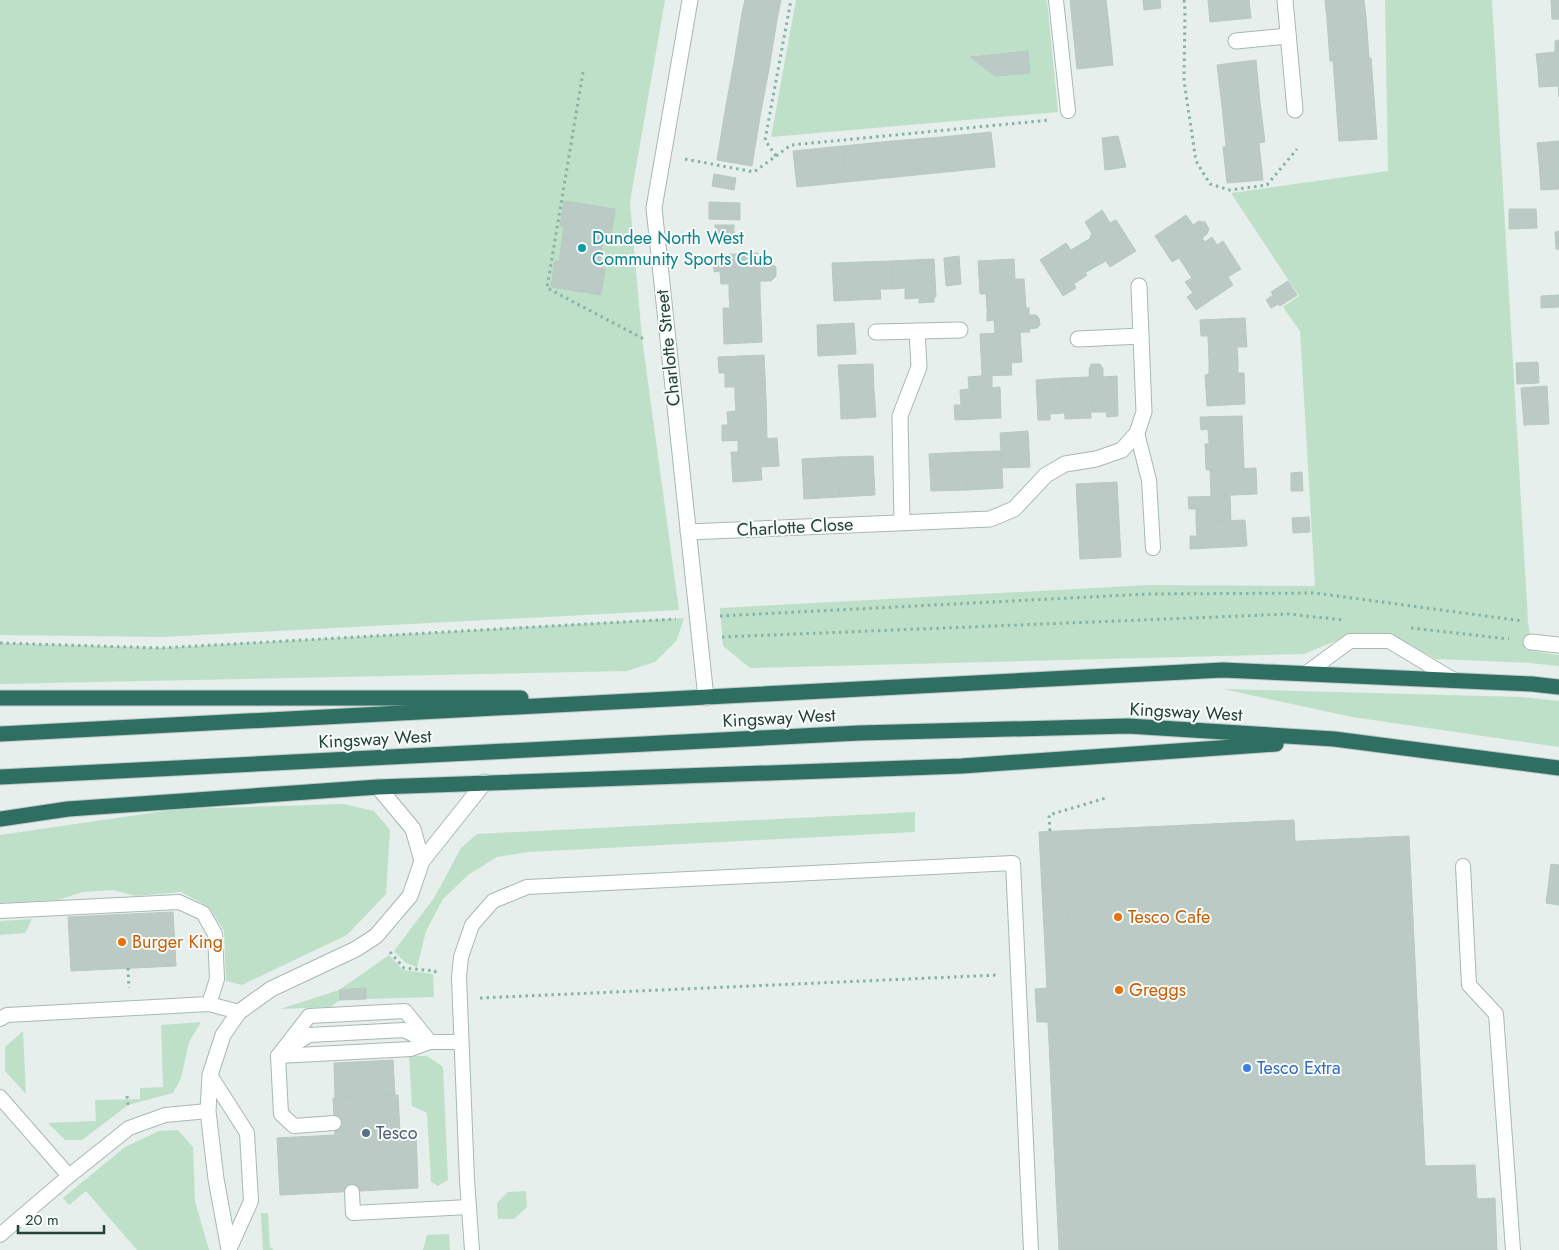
<svg xmlns="http://www.w3.org/2000/svg" width="1559" height="1250" font-family="Jost,sans-serif">
	<rect width="100%" height="100%" fill="#e6efeb"/>
	<g fill="#bfe0c8">
		<polygon points="0,0 665,0 630,202 642,338 679,610 162,637 0,635"/>
		<polygon points="796,0 1047,0 1058,112 771,137"/>
		<polygon points="1385,0 1492,0 1528,622 1532,651 1559,655 1559,666 1529,663 1436,659 1391,635 1355,633 1304,654 750,668 723,646 720,608 1149,585 1315,586 1300,331 1283,307 1299,296 1231,193 1388,171"/>
		<polygon points="684,618 677,640 655,662 627,671 0,684 0,643 161,648"/>
		<polygon points="1223,689 1522,697 1559,701 1559,747 1352,717"/>
		<polygon points="344,804 374,811 390,830 386,894 347,935 242,985 226,981 224,931 209,907 181,892 136,896 113,890 83,892 58,900 0,903 0,835 178,809"/>
		<polygon points="915,812 915,832 529,852 497,857 468,875 443,899 426,931 417,967 406,963 394,951 434,898 461,848 477,834"/>
		<polygon points="32,919 25,933 0,935 0,921"/>
		<polygon points="389,955 403,970 433,974 434,997 366,999 365,988 339,990 340,1000 330,1007 280,1009 339,990"/>
		<polygon points="201,1022 189,1042 181,1078 173,1093 128,1105 82,1140 65,1140 48,1123 96,1121 95,1100 140,1099 140,1088 163,1087 161,1025"/>
		<polygon points="23,1031 26,1094 5,1071 5,1047"/>
		<polygon points="409,1056 427,1056 443,1067 448,1180 438,1186 431,1182 427,1113 412,1106"/>
		<polygon points="178,1130 193,1147 195,1201 209,1250 137,1250 86,1191 69,1205 63,1198 125,1147 159,1131"/>
		<polygon points="526,1191 527,1207 514,1219 498,1219 497,1203 508,1192"/>
		<polygon points="261,1213 268,1213 270,1247 274,1250 263,1250"/>
		<polygon points="449,1234 450,1250 423,1250 427,1235"/>
	</g>
	<g fill="#bbcac4" stroke="#b8c9c2">
		<polygon points="745,0 781,0 777,20 742,13"/>
		<polygon points="1070,0 1106,0 1108,16 1072,20"/>
		<polygon points="1143,0 1160,0 1161,8 1144,10"/>
		<polygon points="1208,0 1249,0 1251,18 1210,22"/>
		<polygon points="1325,0 1364,0 1366,17 1327,20"/>
		<polygon points="1551,0 1559,0 1559,19 1552,19"/>
		<polygon points="742,13 777,20 769,69 734,62"/>
		<polygon points="1108,16 1113,65 1077,69 1072,20"/>
		<polygon points="1366,17 1369,58 1330,61 1327,20"/>
		<polygon points="1559,40 1559,69 1538,70 1536,54 1555,52 1555,41"/>
		<polygon points="1028,51 1030,73 995,76 970,57"/>
		<polygon points="1371,58 1374,98 1336,101 1333,60"/>
		<polygon points="1256,60 1260,102 1222,106 1217,65"/>
		<polygon points="734,62 769,69 760,117 725,111"/>
		<polygon points="1559,69 1559,97 1558,86 1539,87 1538,70"/>
		<polygon points="1374,98 1377,139 1339,141 1336,101"/>
		<polygon points="1260,102 1265,142 1226,146 1222,106"/>
		<polygon points="725,111 760,117 752,166 717,160"/>
		<polygon points="991,132 995,167 946,172 942,137"/>
		<polygon points="1118,136 1126,167 1105,170 1102,138"/>
		<polygon points="942,137 946,172 896,177 892,141"/>
		<polygon points="892,141 896,177 846,182 843,146"/>
		<polygon points="1559,141 1559,160 1539,162 1537,143"/>
		<polygon points="1259,143 1263,180 1227,183 1223,147"/>
		<polygon points="843,146 846,182 797,187 793,151"/>
		<polygon points="1559,160 1559,189 1541,190 1539,162"/>
		<polygon points="714,174 736,178 734,190 712,186"/>
		<polygon points="564,201 615,209 611,235 604,234 599,268 605,269 601,295 551,287 555,261 559,262 564,227 560,226"/>
		<polygon points="709,202 740,203 740,220 709,219"/>
		<polygon points="1509,209 1536,209 1537,228 1509,229"/>
		<polygon points="1102,210 1110,223 1116,220 1136,251 1110,267 1106,261 1095,267 1081,244 1091,238 1090,236 1092,234 1085,222"/>
		<polygon points="1186,215 1193,225 1199,221 1205,222 1209,229 1207,234 1202,238 1205,242 1212,237 1217,245 1185,267 1179,258 1172,262 1155,236"/>
		<rect x="715" y="225" width="19" height="12"/>
		<polygon points="1559,231 1559,249 1556,249 1555,232"/>
		<polygon points="1223,241 1241,269 1228,277 1233,285 1196,310 1187,297 1193,293 1185,282 1192,278 1185,267"/>
		<polygon points="1066,243 1071,250 1081,244 1095,267 1085,273 1087,275 1074,284 1076,288 1063,296 1040,260"/>
		<polygon points="758,253 759,264 770,263 776,267 776,276 771,281 760,281 760,294 729,295 729,284 721,284 720,271 714,272 713,255"/>
		<polygon points="959,256 961,284 946,286 944,258"/>
		<polygon points="934,259 936,297 934,297 934,302 919,303 919,298 905,299 905,288 893,289 891,261"/>
		<polygon points="1014,259 1015,279 1024,279 1026,308 987,309 986,294 980,294 978,261"/>
		<polygon points="891,261 893,289 880,289 881,299 834,301 832,263"/>
		<polygon points="1288,281 1297,295 1280,306 1278,304 1271,308 1266,300 1273,295 1271,292"/>
		<polygon points="760,294 762,342 724,344 723,308 730,308 729,295"/>
		<polygon points="1559,295 1559,307 1541,308 1541,296"/>
		<polygon points="1026,308 1029,308 1029,315 1036,315 1039,318 1040,325 1037,328 1029,329 1030,332 995,333 994,320 987,321 987,309"/>
		<polygon points="1245,318 1247,347 1237,347 1238,360 1209,361 1208,336 1201,336 1200,320"/>
		<polygon points="854,323 856,354 818,356 817,325"/>
		<polygon points="1020,332 1022,362 1011,363 1012,375 982,376 980,334"/>
		<polygon points="764,355 766,396 735,397 735,387 725,387 725,373 719,373 718,357"/>
		<polygon points="1238,360 1238,373 1244,373 1245,404 1207,406 1205,375 1209,374 1209,361"/>
		<polygon points="1538,362 1539,383 1517,384 1516,363"/>
		<polygon points="873,364 874,390 840,392 838,365"/>
		<polygon points="1091,364 1100,364 1103,369 1103,377 1117,376 1118,416 1107,417 1106,412 1091,412 1089,370"/>
		<polygon points="992,375 992,388 1000,387 1001,418 955,420 954,405 961,405 960,390 969,389 968,377"/>
		<polygon points="1090,377 1091,418 1065,419 1063,378"/>
		<polygon points="1063,378 1064,413 1050,414 1050,420 1038,420 1036,380"/>
		<polygon points="1547,386 1549,424 1524,425 1521,388"/>
		<polygon points="874,390 876,417 841,419 840,392"/>
		<polygon points="766,396 767,439 722,441 722,425 728,425 727,412 736,411 735,397"/>
		<polygon points="1242,416 1243,442 1209,443 1208,429 1201,430 1200,417"/>
		<polygon points="1028,431 1030,467 1002,468 1000,433"/>
		<polygon points="777,438 779,466 761,467 762,480 733,482 731,452 738,452 738,440"/>
		<polygon points="1243,442 1244,468 1206,470 1205,444"/>
		<polygon points="1001,451 1003,488 967,490 965,452"/>
		<polygon points="965,452 967,490 931,491 929,454"/>
		<polygon points="873,456 875,495 839,497 837,457"/>
		<polygon points="837,457 839,497 804,499 802,459"/>
		<polygon points="1256,468 1257,494 1211,496 1210,470"/>
		<polygon points="1302,472 1303,491 1291,491 1291,473"/>
		<polygon points="1117,482 1118,501 1077,503 1076,484"/>
		<polygon points="1230,496 1231,521 1196,522 1196,509 1189,509 1188,497"/>
		<polygon points="1118,501 1119,520 1078,521 1077,503"/>
		<polygon points="1309,517 1310,532 1293,533 1292,518"/>
		<polygon points="1119,520 1120,539 1079,540 1078,521"/>
		<polygon points="1245,520 1247,546 1190,549 1190,536 1197,536 1196,522"/>
		<polygon points="1120,539 1121,557 1080,559 1079,540"/>
		<polygon points="1294,820 1295,842 1065,852 1083,1250 1059,1250 1048,1022 1037,1022 1035,989 1047,988 1039,832"/>
		<polygon points="1409,836 1425,1166 1475,1165 1477,1199 1495,1198 1497,1250 1083,1250 1065,852"/>
		<polygon points="1551,864 1559,865 1559,905 1546,903"/>
		<polygon points="173,912 176,966 71,971 68,917"/>
		<polygon points="366,988 366,999 340,1000 339,990"/>
		<polygon points="393,1060 395,1095 335,1098 334,1063"/>
		<polygon points="398,1095 400,1132 416,1132 418,1188 280,1195 277,1138 335,1135 333,1098"/>
	</g>
	<g fill="none" stroke-linecap="round" stroke-linejoin="round">
		<defs>
			<g id="lane">
				<polyline points="1056,0 1068,111"/>
				<polyline points="1137,433 1149,480 1153,548"/>
				<polyline points="1305,674 1350,641 1389,641 1454,680"/>
				<polyline points="1463,866 1469,985 1496,1014 1513,1250"/>
				<polyline points="0,911 179,902 203,913 215,934 217,979 209,1004"/>
				<polyline points="0,1019 7,1015 209,1004 239,1012"/>
				<polyline points="289,1048 309,1035 404,1030 426,1041"/>
				<polyline points="278,1056 309,1016 405,1011 430,1042"/>
				<polyline points="210,1075 247,1133 251,1201 229,1250"/>
				<polyline points="0,1097 69,1176"/>
				<polyline points="334,1123 294,1126 281,1114 278,1056 411,1049 430,1042 461,1042"/>
				<polyline points="352,1192 353,1213 469,1207"/>
				<polyline points="0,1235 69,1176 129,1128 165,1115 208,1111"/>
				<polyline points="472,1250 467,1180 459,977 461,957 472,925 493,901 527,887 1013,863 1031,1250"/>
			</g>
			<g id="street">
				<polyline points="690,0 654,208 706,698"/>
				<polyline points="1285,0 1295,110"/>
				<polyline points="1236,41 1288,36"/>
				<polyline points="876,332 960,330"/>
				<polyline points="1078,339 1141,336"/>
				<polyline points="902,522 900,416 919,367 917,331"/>
				<polyline points="688,532 990,519 1014,509 1046,475 1065,464 1096,459 1122,450 1137,433 1144,412 1139,286"/>
				<polyline points="1531,642 1559,645"/>
				<polyline points="378,787 413,829 422,861"/>
				<polyline points="229,1250 216,1179 208,1111 210,1075 223,1035 239,1012 271,989 356,949 376,936 410,896 422,861 485,782"/>
			</g>
			<g id="highway">
				<polyline points="0,698 521,698"/>
				<polyline points="0,734 1223,670 1532,684 1559,687"/>
				<polyline points="0,777 859,733 1128,726 1334,739 1559,768"/>
				<polyline points="0,819 68,809 378,787 962,766 1276,744"/>
			</g>
		</defs>
		<use href="#lane" stroke="#a8b8b2" stroke-width="16"/>
		<use href="#street" stroke="#a8b8b2" stroke-width="17"/>
		<use href="#highway" stroke="#c2cac8" stroke-width="17"/>
		<g stroke="#86b3a5" stroke-width="3" stroke-dasharray="2.5 4" stroke-linecap="butt">
			<polyline points="1184,0 1185,11 1184,81 1196,161 1210,184 1230,190 1267,185 1297,149"/>
			<polyline points="583,72 547,288 642,338 646,338"/>
			<polyline points="776,156 765,140 791,0"/>
			<polyline points="685,159 754,172 791,145 1050,120"/>
			<polyline points="720,616 1148,594 1315,593 1523,621"/>
			<polyline points="1411,628 1509,639"/>
			<polyline points="722,637 1289,614 1343,620"/>
			<polyline points="0,643 161,648 676,619"/>
			<polyline points="1050,831 1049,815 1106,798"/>
			<polyline points="390,952 404,968 435,971 436,975"/>
			<polyline points="128,968 129,988"/>
			<polyline points="480,998 998,975"/>
			<polyline points="127,1096 128,1105"/>
		</g>
		<use href="#lane" stroke="#fff" stroke-width="14"/>
		<use href="#street" stroke="#fff" stroke-width="15"/>
		<use href="#highway" stroke="#2f6f62" stroke-width="15"/>
	</g>
	<circle fill="#0f9aa8" stroke="#f7fbf9" stroke-width="2" cx="582" cy="248" r="5"/>
	<g fill="#e8710a" stroke="#f7fbf9" stroke-width="2">
		<circle cx="1118" cy="917" r="5"/>
		<circle cx="122" cy="942" r="5"/>
		<circle cx="1119" cy="990" r="5"/>
	</g>
	<circle fill="#3f7fe0" stroke="#f7fbf9" stroke-width="2" cx="1247" cy="1068" r="5"/>
	<circle fill="#5c6f8a" stroke="#f7fbf9" stroke-width="2" cx="366" cy="1133" r="5"/>
	<g text-anchor="middle" dominant-baseline="central" stroke-width="4" stroke-linejoin="round" paint-order="stroke">
		<g font-size="18" fill="#0d838f" stroke="#f7fbf9" text-anchor="start">
			<text x="592" y="238">Dundee North West<tspan x="592" dy="21">Community Sports Club</tspan></text>
		</g>
		<g font-size="18" fill="#24423a" stroke="#f7fbf9">
			<text transform="translate(668 348) rotate(-96)">Charlotte Street</text>
			<text transform="translate(795 527) rotate(-3)">Charlotte Close</text>
			<text transform="translate(1186 712) rotate(3)">Kingsway West</text>
			<text transform="translate(779 718) rotate(-3)">Kingsway West</text>
			<text transform="translate(375 739) rotate(-3)">Kingsway West</text>
		</g>
		<g font-size="18" fill="#c56008" stroke="#f7fbf9" text-anchor="start">
			<text x="1128" y="917">Tesco Cafe</text>
			<text x="132" y="942">Burger King</text>
			<text x="1129" y="990">Greggs</text>
		</g>
		<g font-size="18" fill="#366cbe" stroke="#f7fbf9" text-anchor="start">
			<text x="1257" y="1068">Tesco Extra</text>
		</g>
		<g font-size="18" fill="#4e5e75" stroke="#f7fbf9" text-anchor="start">
			<text x="376" y="1133">Tesco</text>
		</g>
	</g>
	<path d="M18 1225v8h86v-8" fill="none" stroke="#24423a" stroke-width="2.5"/>
	<text x="25" y="1225" font-size="15" fill="#24423a" stroke="#f7fbf9" stroke-width="4" paint-order="stroke">20 m</text>
</svg>
